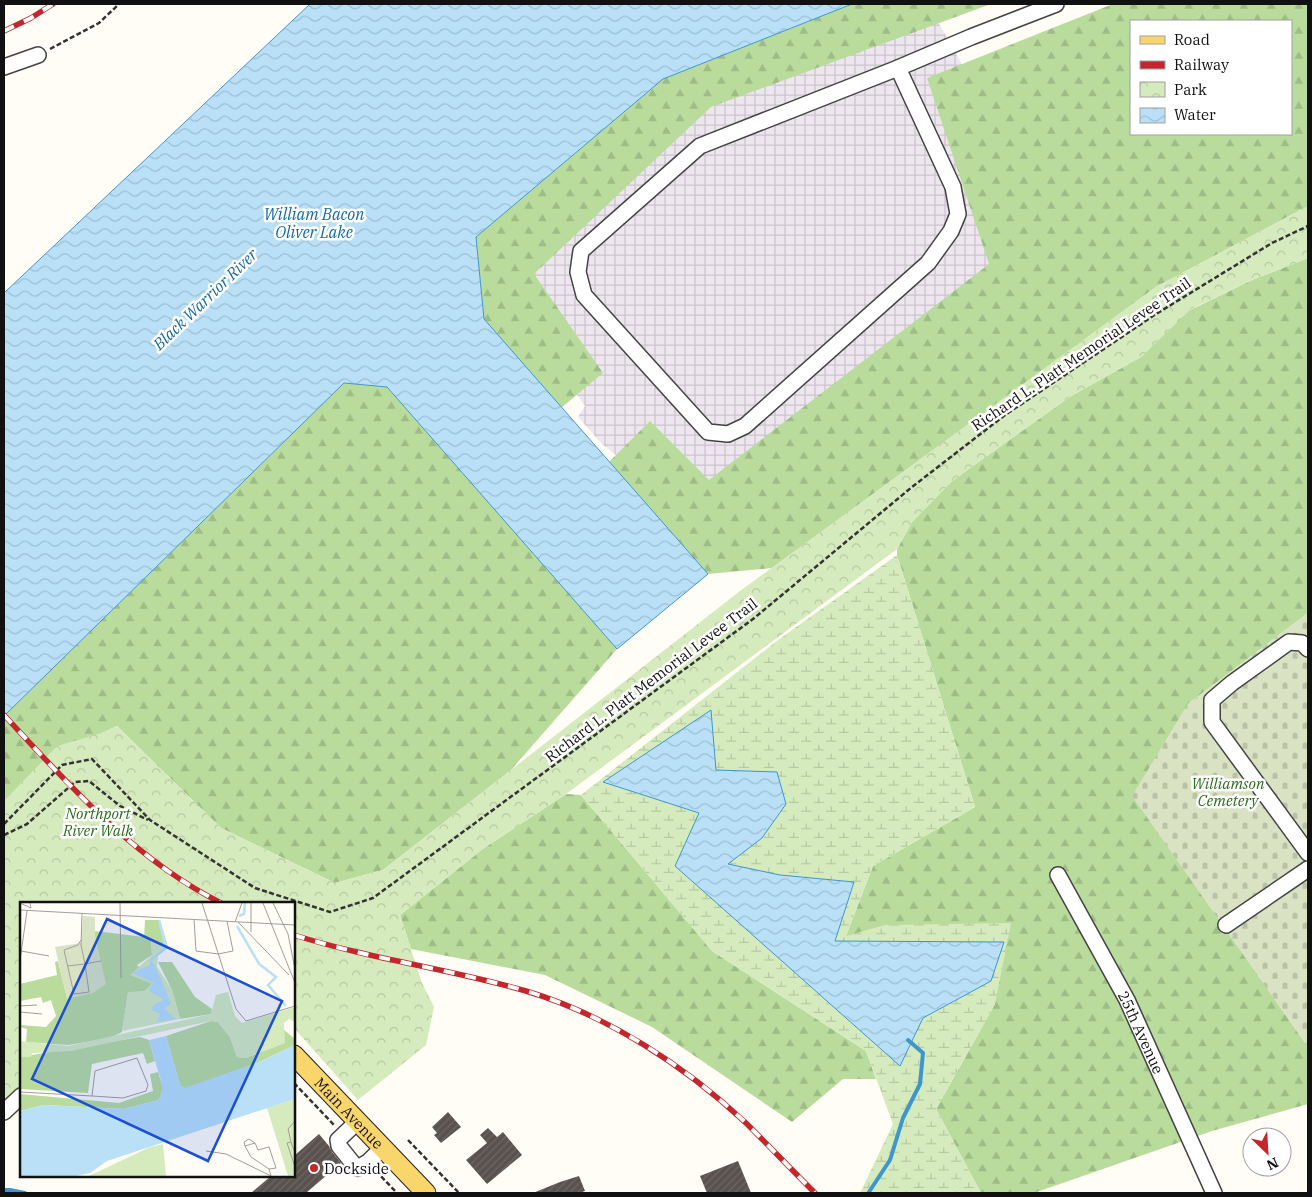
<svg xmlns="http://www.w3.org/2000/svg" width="1312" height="1197" font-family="'IBM Plex Serif',serif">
	<defs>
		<pattern id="industrial-grid" width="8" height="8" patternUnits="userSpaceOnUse" patternTransform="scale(1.25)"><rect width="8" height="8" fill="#eee6ef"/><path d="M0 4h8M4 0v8" fill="none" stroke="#cbc4cc"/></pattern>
		<pattern id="forest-firs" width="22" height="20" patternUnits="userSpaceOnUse" patternTransform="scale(1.25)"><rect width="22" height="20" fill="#b9dc9c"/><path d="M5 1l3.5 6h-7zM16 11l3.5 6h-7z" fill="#9ebc85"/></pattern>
		<pattern id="wetland-marsh" width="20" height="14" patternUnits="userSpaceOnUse" patternTransform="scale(1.25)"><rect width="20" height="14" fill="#d5ebbd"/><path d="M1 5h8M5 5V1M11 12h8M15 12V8" fill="none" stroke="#b6c8a1"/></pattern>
		<pattern id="cemetery-stones" width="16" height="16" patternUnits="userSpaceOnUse" patternTransform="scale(1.25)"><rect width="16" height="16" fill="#d9e3c4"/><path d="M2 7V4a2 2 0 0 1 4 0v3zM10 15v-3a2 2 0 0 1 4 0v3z" fill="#b9c2a7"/></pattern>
		<pattern id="park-crowns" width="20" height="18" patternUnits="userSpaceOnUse" patternTransform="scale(1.25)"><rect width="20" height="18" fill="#d5ebbd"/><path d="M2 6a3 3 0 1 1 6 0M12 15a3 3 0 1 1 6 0" fill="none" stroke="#b6c8a1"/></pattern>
		<pattern id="water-waves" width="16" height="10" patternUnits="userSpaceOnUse" patternTransform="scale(1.25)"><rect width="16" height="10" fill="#b9e0f7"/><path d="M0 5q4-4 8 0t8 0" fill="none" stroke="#9ebfd3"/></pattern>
		<pattern id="building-hatch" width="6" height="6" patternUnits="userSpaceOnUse" patternTransform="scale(1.25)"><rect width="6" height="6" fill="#5a524d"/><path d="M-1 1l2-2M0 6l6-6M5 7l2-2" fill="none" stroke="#6d6662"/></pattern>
	</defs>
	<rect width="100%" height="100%" fill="#fffdf5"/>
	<polygon fill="url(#industrial-grid)" points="928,4 1071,258 708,539 650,482 602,444 578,417 585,406 575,392 493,243 665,69"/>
	<g fill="url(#forest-firs)" fill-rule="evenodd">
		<polygon points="852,4 991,4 711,107 534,274 603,373 561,408 484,319 476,237 663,79"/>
		<path d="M 1113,4 L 1308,4 L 1308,206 L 1156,287 L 772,568 L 708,574 L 609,462 L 650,421 L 709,480 L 989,264 L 927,78 ZM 1131,21 L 1291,21 L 1291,134 L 1131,134 Z"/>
		<polygon points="1308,258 1308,613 1188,704 1133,796 1308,1047 1308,1104 1212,1131 1034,1193 981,1193 936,1109 995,1004 846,936 873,866 975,807 897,555 897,549 912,522 952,481 1071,396 1141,357 1188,311 1252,280"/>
		<polygon points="344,383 387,387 617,649 511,770 383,870 335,883 221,828 117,726 102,733 4,801 4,716"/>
		<polygon points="566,794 581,795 712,951 866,1051 876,1079 843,1079 792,1122 652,1027 545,975 411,949 400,915 484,848"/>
	</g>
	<polygon fill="url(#wetland-marsh)" points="897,555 975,807 873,866 846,936 885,925 1011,923 995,1004 936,1109 981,1193 860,1193 893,1124 866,1051 712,951 581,795 778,640"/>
	<polygon fill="url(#cemetery-stones)" points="1308,613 1308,1047 1132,796 1188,704"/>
	<polygon fill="url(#park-crowns)" points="1308,206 1308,258 1252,280 1191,309 1141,357 1071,396 952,481 912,522 897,549 566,794 484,848 400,915 422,983 434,1007 426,1045 358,1100 294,1028 294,903 21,903 21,1090 4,1107 4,801 57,746 102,733 117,726 221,828 335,883 383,870 740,591 1156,287"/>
	<g fill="url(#water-waves)" stroke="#3f96cf">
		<polygon points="310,4 852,4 663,79 476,237 484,319 708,574 617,649 387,387 344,383 4,716 4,293"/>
		<polygon points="711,710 716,770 777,772 786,804 762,838 728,864 780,875 854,882 835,941 1004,942 991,981 923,1018 900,1066 675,866 699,813 603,782"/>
	</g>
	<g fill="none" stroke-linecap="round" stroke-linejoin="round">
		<g stroke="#3f96cf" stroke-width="4">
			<polyline points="4,1190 10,1190 25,1193"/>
			<polyline points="869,1193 869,1192 890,1160 903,1118 920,1084 923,1053 908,1040"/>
		</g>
	</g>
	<g fill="url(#building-hatch)">
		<polygon points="448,1112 461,1127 441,1143 434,1135 437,1133 432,1127"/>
		<polygon points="488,1128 497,1137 503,1132 522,1155 487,1184 466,1160 487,1143 480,1135"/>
		<polygon points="319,1134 329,1146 332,1152 341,1163 306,1193 251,1193 271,1176 294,1176 294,1156"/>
		<polygon points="738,1161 751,1193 707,1193 700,1176"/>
		<polygon points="579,1176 585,1191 579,1193 533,1193 560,1182"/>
	</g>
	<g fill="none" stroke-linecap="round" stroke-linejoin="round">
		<defs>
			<g id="minor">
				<polyline points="4,67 38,55"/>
				<polygon points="898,68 953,187 958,214 951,231 928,263 745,426 728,434 708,432 584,295 578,272 581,251 700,146"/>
				<polyline points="898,68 971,37 1056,4"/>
				<polyline points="1308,649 1302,643 1289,642 1232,683 1212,700 1212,722 1308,853"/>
				<path id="s1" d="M 1058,875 L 1127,1000 L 1214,1193"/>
				<polyline points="1226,925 1308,869"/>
				<polyline points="4,1112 21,1096"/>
				<polyline points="358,1121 338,1140 339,1146 355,1166 358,1168 368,1162 383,1147"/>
			</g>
			<g id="major">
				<path id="s2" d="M 294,1055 L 426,1193"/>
			</g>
		</defs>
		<use href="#minor" stroke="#444" stroke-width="18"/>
		<use href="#major" stroke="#222" stroke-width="21"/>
		<g stroke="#333" stroke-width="2.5" stroke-dasharray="5 2.5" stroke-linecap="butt">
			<polyline points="50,49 99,23 119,4"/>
			<polyline points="4,824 62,765 92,759 150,820 255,888 330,912 373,898 753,619 912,487 1005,415 1156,314 1272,243 1308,226"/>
			<polyline points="4,835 27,824 75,782 89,781 120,806 148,820"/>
			<polyline points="294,1083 335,1126"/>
			<polyline points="408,1140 459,1193"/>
			<polyline points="376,1171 397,1193"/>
		</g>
		<use href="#minor" stroke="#fff" stroke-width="15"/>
		<use href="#major" stroke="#f9d66b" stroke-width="19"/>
		<defs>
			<g id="rail">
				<polyline points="4,31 31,18 53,4"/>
				<path d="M 4,715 C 69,785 134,859 221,903"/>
				<path d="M 294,935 C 370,959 450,969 526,991 C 607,1015 685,1066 746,1123 C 769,1146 792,1170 815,1193"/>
			</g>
		</defs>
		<use href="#rail" stroke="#c4262e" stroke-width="5.5"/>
		<use href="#rail" stroke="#fff" stroke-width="4" stroke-dasharray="11" stroke-linecap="butt"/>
	</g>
	<circle fill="#c4262e" stroke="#fff" stroke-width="2" cx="314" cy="1168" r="5"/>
	<g text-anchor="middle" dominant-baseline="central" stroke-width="5" stroke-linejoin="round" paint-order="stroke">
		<g font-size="15" fill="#111" stroke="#fff">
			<text transform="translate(1081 354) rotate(-34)">Richard L. Platt Memorial Levee Trail</text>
			<text transform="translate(651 680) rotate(-37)">Richard L. Platt Memorial Levee Trail</text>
			<text stroke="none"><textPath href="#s1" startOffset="178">25th Avenue</textPath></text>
			<text stroke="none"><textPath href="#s2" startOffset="80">Main Avenue</textPath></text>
		</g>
		<g font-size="15" font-style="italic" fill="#2f6b1f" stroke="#fff">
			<text x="1228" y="783">Williamson<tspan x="1228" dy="17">Cemetery</tspan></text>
			<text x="98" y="813">Northport<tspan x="98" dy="17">River Walk</tspan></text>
		</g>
		<g font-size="15" fill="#111" stroke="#fff" text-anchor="start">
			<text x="324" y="1168">Dockside</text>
		</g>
		<g font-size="16" font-style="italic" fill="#1768a6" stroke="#fff">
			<text x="314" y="214">William Bacon<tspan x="314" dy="18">Oliver Lake</tspan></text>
			<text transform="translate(205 299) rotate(-44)">Black Warrior River</text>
		</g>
	</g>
	<g transform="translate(20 902)">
		<rect width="275" height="275" fill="#fffdf5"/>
		<path d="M 143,242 L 146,274 L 69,274 L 130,245 Z" fill="#d5ebbd"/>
		<path d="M 125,18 L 140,18 L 148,45 L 131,37 L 132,53 L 117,63 L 133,81 L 125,89 L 108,91 L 102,130 L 90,136 L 48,143 L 6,140 L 7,127 L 0,125 L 0,123 L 26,125 L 36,114 L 31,98 L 23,101 L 21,95 L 0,99 L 0,82 L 37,73 L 35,60 L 38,59 L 47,96 L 75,29 L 124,35 ZM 138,60 L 152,60 L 175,95 L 192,107 L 191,112 L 160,117 L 152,88 ZM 191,119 L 198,120 L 210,135 L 217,155 L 226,156 L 264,141 L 264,128 L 275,137 L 275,143 L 237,161 L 165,187 L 160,183 L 146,134 ZM 120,135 L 129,138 L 135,159 L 127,162 L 123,151 L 72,162 L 68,191 L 0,187 L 0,155 ZM 138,170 L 143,186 L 139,198 L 104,207 L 24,203 L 0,209 L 0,192 L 99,201 L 133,189 L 130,172 Z" fill="#b9dc9c"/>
		<path d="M 131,36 L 148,45 L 138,53 L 137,65 L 152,88 L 160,117 L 102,129 L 108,90 L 125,89 L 132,82 L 110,73 L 132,53 Z" fill="#d5ebbd"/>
		<path d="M 63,14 L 75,15 L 75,34 L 86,82 L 73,91 L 47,97 L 35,45 L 61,41 Z" fill="#d9e3c4"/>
		<path d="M 208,90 L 215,114 L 222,121 L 275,105 L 275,120 L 269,117 L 264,121 L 265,141 L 226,156 L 217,155 L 210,135 L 198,120 L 191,119 L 51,149 L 12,151 L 11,155 L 0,155 L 0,139 L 48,144 L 191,112 L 196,93 ZM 275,197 L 275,273 L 268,274 L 247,206 Z" fill="#d5ebbd"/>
		<path d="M 134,61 L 151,101 L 145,107 L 156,117 L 137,120 L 140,112 L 132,108 L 133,103 L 144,98 L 128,88 L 134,81 L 112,71 ZM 146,134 L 160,183 L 165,186 L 237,161 L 275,143 L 275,197 L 87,259 L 70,271 L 56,274 L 0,274 L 0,209 L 24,203 L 104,207 L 139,198 L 143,186 L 129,138 Z" fill="#b9e0f7"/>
		<path fill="none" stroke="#b9e0f7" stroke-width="2.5" d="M 219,14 L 224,12 L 225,1M 217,24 L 239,62 L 256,75 L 248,83 L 266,104M 131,64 L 132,57 L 146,46 L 139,18"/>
		<path fill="none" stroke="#a09f9a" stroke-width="1" d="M 0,1 L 11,6 L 10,1M 100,1 L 101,76M 182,1 L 216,107 L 226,119M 243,1 L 275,81M 253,1 L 268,32 L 275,67M 0,8 L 275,23M 174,17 L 176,49 L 198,52 L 213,49 L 207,19M 215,20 L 222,1M 218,20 L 269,73M 231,30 L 231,1M 61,38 L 58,43 L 44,48 L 54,92 L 69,90 L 65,62 L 81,59M 1,49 L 29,54M 0,58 L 7,9M 47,64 L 65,62 L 61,43 L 62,12M 0,104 L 17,103M 0,110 L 22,112M 226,119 L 275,104M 117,156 L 128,183 L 126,189 L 103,196 L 72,194 L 75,169 ZM 0,190 L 72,194M 271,240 L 268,227 L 275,219M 235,241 L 238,248 L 249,245 L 256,266 L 249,267M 225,244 L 235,241 L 229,237 L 224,240 L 225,244 L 231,255 L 249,267 L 251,274M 186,249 L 206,252 L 251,274M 275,251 L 271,240 L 267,241 L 275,265"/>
		<path fill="#1d4ed8" fill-opacity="0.15" stroke="#1d4ed8" stroke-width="2.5" d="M 87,17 L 262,99 L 188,259 L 12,177 Z"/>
		<rect width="275" height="275" fill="none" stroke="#111" stroke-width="2.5"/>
	</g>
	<rect width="1312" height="1197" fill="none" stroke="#111111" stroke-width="10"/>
	<rect x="1130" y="20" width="162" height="115" fill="#ffffff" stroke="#a0a0a0"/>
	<rect x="1140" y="36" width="25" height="8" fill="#f9d66b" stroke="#a0a0a0"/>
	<text x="1174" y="45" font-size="15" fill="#111111">Road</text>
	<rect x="1140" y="61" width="25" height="8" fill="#c4262e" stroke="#a0a0a0"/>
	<text x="1174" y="70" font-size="15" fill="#111111">Railway</text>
	<rect x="1140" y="82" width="25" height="15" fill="url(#park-crowns)" stroke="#a0a0a0"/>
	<text x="1174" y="95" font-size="15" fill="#111111">Park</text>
	<rect x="1140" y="108" width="25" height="15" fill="url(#water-waves)" stroke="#a0a0a0"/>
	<text x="1174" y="120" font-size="15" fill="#111111">Water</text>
	<g transform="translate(1267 1152) rotate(155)"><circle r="24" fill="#ffffff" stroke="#a0a0a0"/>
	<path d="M0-4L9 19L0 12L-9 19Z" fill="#c4262e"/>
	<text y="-8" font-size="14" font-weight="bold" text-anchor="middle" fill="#111111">N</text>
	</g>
</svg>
